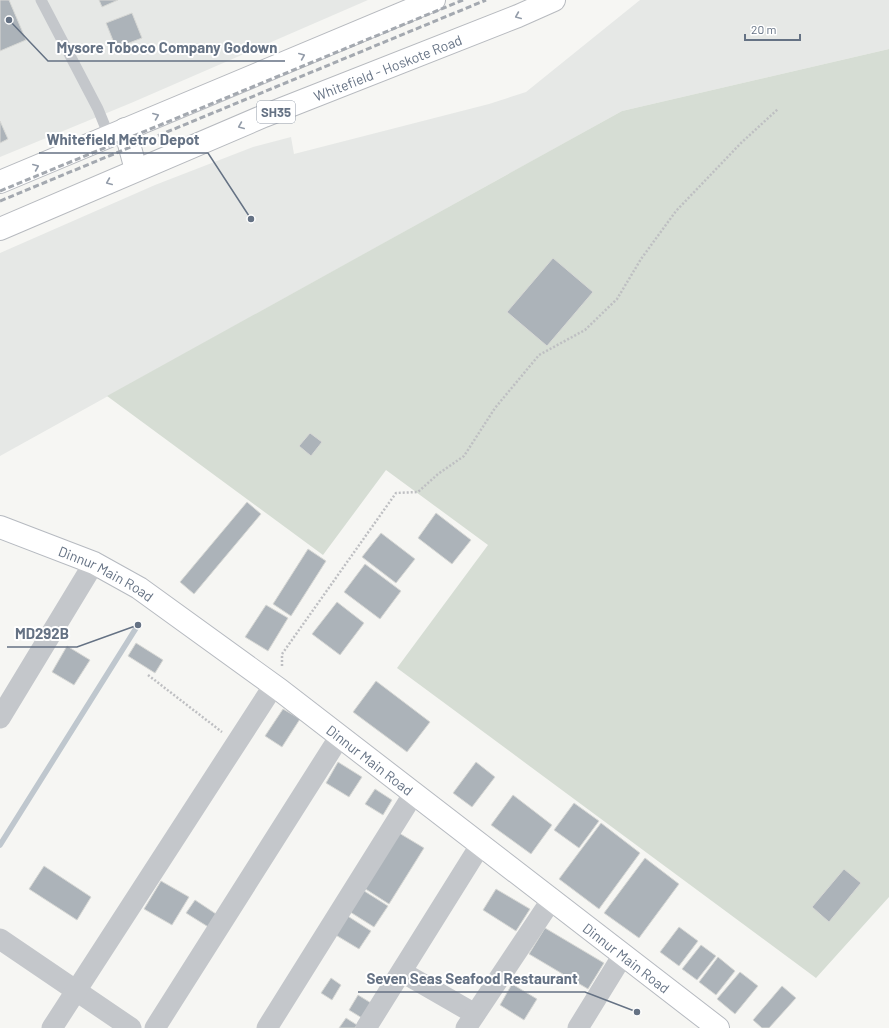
<svg xmlns="http://www.w3.org/2000/svg" width="889" height="1028" font-family="Barlow,sans-serif">
	<rect width="100%" height="100%" fill="#f6f6f3"/>
	<g fill="#e6e8e6">
		<polygon points="0,0 368,0 131,103 0,157"/>
		<polygon points="640,0 889,0 889,49 622,111 0,456 0,253 155,185 253,147 291,137 294,154 489,104 526,92"/>
	</g>
	<polygon fill="#d6ddd4" points="889,49 889,897 816,978 397,668 488,545 386,470 323,555 107,396 622,111"/>
	<g fill="none" stroke-linecap="round" stroke-linejoin="round">
		<polyline stroke="#bfc7ce" stroke-width="5.5" points="0,845 138,625"/>
	</g>
	<g fill="#acb3b9" stroke="#d7d8d5">
		<polygon points="0,0 9,0 26,40 0,51"/>
		<polygon points="99,0 118,0 102,7"/>
		<polygon points="132,13 142,38 116,48 106,23"/>
		<polygon points="0,121 8,139 0,143"/>
		<polygon points="553,258 593,292 547,346 507,312"/>
		<polygon points="310,433 322,442 311,456 299,446"/>
		<polygon points="247,502 261,514 194,594 180,582"/>
		<polygon points="436,513 471,540 452,564 418,538"/>
		<polygon points="381,533 415,559 396,583 362,557"/>
		<polygon points="308,549 326,561 291,616 273,604"/>
		<polygon points="365,564 401,591 380,619 344,592"/>
		<polygon points="337,602 364,623 340,655 312,634"/>
		<polygon points="266,605 288,618 268,651 245,637"/>
		<polygon points="136,643 163,660 155,673 128,656"/>
		<polygon points="67,646 90,660 74,685 52,672"/>
		<polygon points="376,681 430,722 407,752 353,712"/>
		<polygon points="283,709 300,719 282,747 265,736"/>
		<polygon points="338,762 362,777 349,797 326,783"/>
		<polygon points="476,762 495,777 472,807 453,793"/>
		<polygon points="375,789 392,800 383,815 365,804"/>
		<polygon points="513,795 552,825 531,854 491,825"/>
		<polygon points="574,803 599,821 579,848 554,830"/>
		<polygon points="601,823 640,853 599,909 559,879"/>
		<polygon points="399,833 424,848 389,904 364,888"/>
		<polygon points="645,858 679,884 639,938 604,913"/>
		<polygon points="44,866 91,897 77,920 29,889"/>
		<polygon points="844,869 861,883 829,922 812,907"/>
		<polygon points="161,881 189,897 172,925 144,909"/>
		<polygon points="361,889 388,906 374,927 347,910"/>
		<polygon points="496,889 530,909 516,931 483,910"/>
		<polygon points="195,900 219,916 210,928 186,913"/>
		<polygon points="346,915 371,931 359,949 334,934"/>
		<polygon points="679,927 698,941 679,966 660,952"/>
		<polygon points="545,928 604,963 588,989 529,954"/>
		<polygon points="701,945 716,956 697,980 682,969"/>
		<polygon points="718,957 735,971 716,995 699,982"/>
		<polygon points="740,972 758,986 735,1014 717,999"/>
		<polygon points="331,978 341,985 332,1000 321,993"/>
		<polygon points="512,984 537,999 524,1020 500,1005"/>
		<polygon points="782,986 796,998 769,1028 762,1028 753,1020"/>
		<polygon points="358,995 371,1003 362,1018 349,1010"/>
		<polygon points="346,1018 357,1025 355,1028 339,1028"/>
	</g>
	<g fill="none" stroke-linecap="round" stroke-linejoin="round">
		<defs>
			<g id="secondary">
				<path id="s1" d="M 0,527 L 94,563 L 139,588 L 280,690 L 718,1028"/>
			</g>
			<g id="primary">
				<polyline points="125,129 136,170"/>
				<polyline points="0,182 434,0"/>
				<path id="s2" d="M 0,229 L 264,116 L 518,16 L 554,0"/>
			</g>
		</defs>
		<use href="#secondary" stroke="#b6bac0" stroke-width="24"/>
		<use href="#primary" stroke="#b7babf" stroke-width="24"/>
		<g stroke="#bebfc2" stroke-width="2.5" stroke-dasharray="2 2" stroke-linecap="butt">
			<polyline points="282,666 282,654 396,493 418,492 438,474 464,456 495,408 539,355 585,330 617,299 641,259 676,211 741,143 778,109"/>
			<polyline points="148,675 222,732"/>
		</g>
		<polyline stroke="#c4c7cb" stroke-width="11" points="41,0 98,109 109,136"/>
		<g stroke="#c4c7cb" stroke-width="21">
			<polyline points="0,718 94,563"/>
			<polyline points="0,939 131,1028"/>
			<polyline points="402,972 475,1014"/>
			<polyline points="52,1028 274,685"/>
			<polyline points="155,1028 340,736"/>
			<polyline points="267,1028 414,793"/>
			<polyline points="366,1028 481,844"/>
			<polyline points="466,1028 552,899"/>
			<polyline points="578,1028 623,955"/>
		</g>
		<use href="#secondary" stroke="#fff" stroke-width="22"/>
		<use href="#primary" stroke="#fff" stroke-width="22"/>
		<g stroke="#a4a9b0" stroke-width="3" stroke-dasharray="6 3" stroke-linecap="butt">
			<polyline points="0,191 463,0"/>
			<polyline points="0,201 486,0"/>
		</g>
	</g>
	<defs><path id="oneway-chevron" d="M-2-3.5L2.5 0L-2 3.5" fill="none" stroke-width="1.6" stroke-linecap="round" stroke-linejoin="round"/></defs>
	<g stroke="#939ca9">
		<use href="#oneway-chevron" transform="translate(518 16) rotate(157)"/>
		<use href="#oneway-chevron" transform="translate(302 56) rotate(-23)"/>
		<use href="#oneway-chevron" transform="translate(156 116) rotate(-22)"/>
		<use href="#oneway-chevron" transform="translate(241 126) rotate(157)"/>
		<use href="#oneway-chevron" transform="translate(36 167) rotate(-23)"/>
		<use href="#oneway-chevron" transform="translate(109 182) rotate(157)"/>
	</g>
	<g text-anchor="middle" dominant-baseline="central" stroke-width="4" stroke-linejoin="round" paint-order="stroke">
		<rect fill="#fff" stroke="#939ca9" stroke-width="1" x="257" y="101" width="38" height="22" rx="3"/>
		<g font-size="13" font-weight="bold" fill="#657284">
			<text x="276" y="112">SH35</text>
		</g>
		<g font-size="14" fill="#657284" stroke="#fff">
			<text stroke="none"><textPath href="#s2" startOffset="420">Whitefield - Hoskote Road</textPath></text>
			<text stroke="none"><textPath href="#s1" startOffset="116">Dinnur Main Road</textPath></text>
			<text stroke="none"><textPath href="#s1" startOffset="440">Dinnur Main Road</textPath></text>
			<text stroke="none"><textPath href="#s1" startOffset="764">Dinnur Main Road</textPath></text>
		</g>
	</g>
	<path fill="none" stroke="#657284" stroke-width="1.5" d="M9 20L48 61H285M251 219L208 153H39M138 625L77 647H7M637 1012L585 992H358"/>
	<g fill="#657284" stroke="#fff" stroke-width="1.5">
		<circle cx="9" cy="20" r="4"/>
		<circle cx="251" cy="219" r="4"/>
		<circle cx="138" cy="625" r="4"/>
		<circle cx="637" cy="1012" r="4"/>
	</g>
	<g font-size="15" text-anchor="middle" font-weight="bold" fill="#657284" stroke="#fff" stroke-width="4" stroke-linejoin="round" paint-order="stroke">
		<text x="167" y="53">Mysore Toboco Company Godown</text>
		<text x="123" y="145">Whitefield Metro Depot</text>
		<text x="42" y="639">MD292B</text>
		<text x="472" y="984">Seven Seas Seafood Restaurant</text>
	</g>
	<path d="M745 34v6h55v-6" fill="none" stroke="#657284" stroke-width="2"/>
	<text x="751" y="34" font-size="12" fill="#657284" stroke="#ffffff" stroke-width="3" paint-order="stroke">20 m</text>
</svg>
